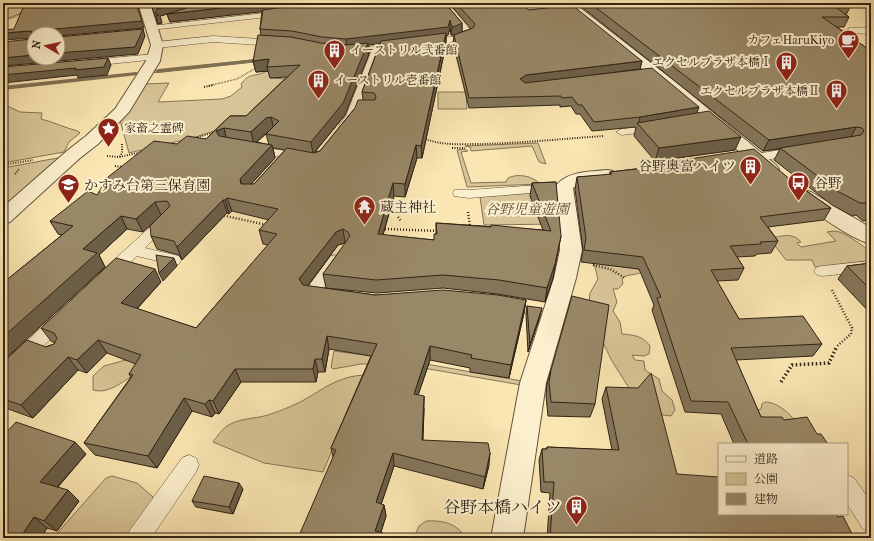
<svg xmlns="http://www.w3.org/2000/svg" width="874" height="541" font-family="'IM FELL French Canon','Noto Serif JP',serif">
	<rect width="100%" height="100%" fill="#fae6b2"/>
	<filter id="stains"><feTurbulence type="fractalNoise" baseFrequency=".005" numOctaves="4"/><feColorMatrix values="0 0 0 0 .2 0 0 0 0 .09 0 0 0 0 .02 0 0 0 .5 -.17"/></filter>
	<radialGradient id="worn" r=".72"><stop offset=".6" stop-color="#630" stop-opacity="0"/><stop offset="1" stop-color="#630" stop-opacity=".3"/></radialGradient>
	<g fill="#d8c597" stroke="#847456">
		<polygon points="3,3 30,3 19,14 3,20"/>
		<polygon points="323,52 289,58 151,73 153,71"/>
		<path d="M 273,65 L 270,78 L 286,79 L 253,118 L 196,137 L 129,153 L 120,120 L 145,84 L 169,83 L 158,102 L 222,99 L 231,96 L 242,87 L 241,84 C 250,72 255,77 265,72 C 267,70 270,67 273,65 Z"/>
		<polygon points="438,92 466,92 467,109 438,109"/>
		<path d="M 3,104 L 20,112 L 42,113 L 41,119 C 54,122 65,128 78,131 L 80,133 L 69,142 L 64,152 L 3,163 Z"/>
		<polygon points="538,143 546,164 539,162 532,146 471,151 470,147 465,146"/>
		<path d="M 465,149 L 468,151 L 461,152 L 471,183 L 506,182 L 508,178 C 518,173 533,176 540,184 L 467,187 L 457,150 Z"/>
		<polygon points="63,157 3,211 3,168"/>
		<polygon points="555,191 556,224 484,225 480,197"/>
		<path d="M 834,231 C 845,231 862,246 871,252 L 871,262 L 815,267 L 812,260 L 786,260 L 769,238 C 782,237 791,231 801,242 L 797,243 L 801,247 L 836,241 L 827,232 Z"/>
		<path d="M 594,263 L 645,270 C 638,276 630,273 622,278 L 623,284 L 618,289 L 613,289 L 617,302 L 613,311 L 620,322 L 622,334 C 634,335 643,336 650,346 L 649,354 L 644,356 L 632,355 L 635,360 L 644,361 L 645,370 L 659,379 L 662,391 L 672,400 L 675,410 L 671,416 L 654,414 L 629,388 L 612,361 L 588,312 L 590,293 L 598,279 Z"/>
		<polygon points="334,351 409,361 522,381 521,385 400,364 361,364 333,369 331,367"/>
		<path d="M 140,356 L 140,371 C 126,379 109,395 93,390 L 93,376 L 104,366 Z"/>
		<path d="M 364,375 L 323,472 L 264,463 L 213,442 C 217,437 221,430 227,426 C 239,418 255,419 268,415 C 283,410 298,404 311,396 C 328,385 343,376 364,375 Z"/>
		<path d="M 765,402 C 778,402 792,415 799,426 L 751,418 L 756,411 L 761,409 L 762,404 Z"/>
		<polygon points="112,476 137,483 153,497 152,504 128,538 53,538 106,478"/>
		<path d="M 426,521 C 441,520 458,523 465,538 L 414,538 L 419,526 Z"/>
	</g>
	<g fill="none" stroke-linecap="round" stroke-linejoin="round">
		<g fill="#807054" fill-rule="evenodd">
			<polygon points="266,58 268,59 268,61 158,73 155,71 158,69"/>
			<polygon points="136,72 138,73 138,75 3,90 3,86"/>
		</g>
		<defs>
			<g id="service">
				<polygon points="440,3 448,3 473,33 458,41 423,45 422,43 423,41 456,36 464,32"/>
				<polygon points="582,3 607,3 608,4 604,6 571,8 567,6 571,4"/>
				<polygon points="282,11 286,13 285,15 151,30 147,28 151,26"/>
				<polygon points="850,28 871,28 871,34 847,33 846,31"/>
				<polygon points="213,36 277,40 281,43 277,46 213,42 157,48 153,45 157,42"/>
				<polygon points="398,44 401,45 402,47 401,49 381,51 356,117 348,127 340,127 339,125 346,116 371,52 349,54 345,51 346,49"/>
				<polygon points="155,54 158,55 160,57 158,59 90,66 85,63 90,60"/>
				<polygon points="654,125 658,126 660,128 658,130 622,135 616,132 622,129"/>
				<polygon points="253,146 301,153 305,154 307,157 305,160 301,161 249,151 247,149 249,147"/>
				<polygon points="798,147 802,149 804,151 802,153 756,162 752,161 750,158 752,155 756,154"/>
				<polygon points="551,184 556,185 557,188 556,191 469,198 454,196 453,193 454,190 469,190"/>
				<path d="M 165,217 L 170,218 L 172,221 L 145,248 L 179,256 L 181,260 L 179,264 L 174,265 L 137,256 C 128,264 116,282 103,278 L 100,274 L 103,270 L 160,218 Z"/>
				<polygon points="336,255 341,256 343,260 323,289 330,291 332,295 330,299 324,301 306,297 304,293 306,289 331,256"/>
				<polygon points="871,261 871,271 822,276 817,275 814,271 817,267 822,266"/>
				<polygon points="60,314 66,316 68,320 66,324 9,379 3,381 3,363 54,316"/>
				<polygon points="189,455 196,458 199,465 196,472 151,538 127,538 130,530 182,458"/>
				<polygon points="847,475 854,478 871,502 871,532 863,529 847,504"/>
			</g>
			<g id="minor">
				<polygon points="138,3 150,3 163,45 160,61 129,112 98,144 80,158 10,222 3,224 3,207 68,150 86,136 115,109 146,61 151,45"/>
				<path d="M 607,170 L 613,171 L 616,175 L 613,179 L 583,183 L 573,188 L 582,250 L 576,278 L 546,383 L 523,538 L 491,538 L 520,383 L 554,278 L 560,250 L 555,187 C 566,171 589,172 607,170 Z"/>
			</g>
			<g id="tertiary">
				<polygon points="561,3 574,3 683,88 776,165 779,169 776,173 770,174 764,173 673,94"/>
				<path d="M 804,190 L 811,192 L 871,228 L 871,244 C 847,237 818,214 797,200 L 795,196 L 797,192 Z"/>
			</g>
		</defs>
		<use href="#service" stroke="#62543d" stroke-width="1"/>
		<use href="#minor" stroke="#62543d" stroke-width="2"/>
		<use href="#tertiary" stroke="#62543d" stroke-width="2"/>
		<g stroke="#302316" stroke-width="1.5" stroke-dasharray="0.5 1" stroke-linecap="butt">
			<polyline points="3,21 15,17 21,13"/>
			<polyline points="208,86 237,79 256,68"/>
		</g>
		<g stroke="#302316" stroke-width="2" stroke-dasharray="1 1.5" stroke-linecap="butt">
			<polyline points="204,87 214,85"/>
			<polyline points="195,138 215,132"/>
			<path d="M 423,138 C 441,146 461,144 480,144 C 521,143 562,139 603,136"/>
			<polyline points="452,148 465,148"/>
			<polyline points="107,156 119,157 142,152"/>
			<polyline points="120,157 122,152 122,143"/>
			<polyline points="3,165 33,160"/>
			<polyline points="115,166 122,167"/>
			<polyline points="15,174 19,169"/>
		</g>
		<g stroke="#302316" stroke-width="2.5" stroke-dasharray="1 2" stroke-linecap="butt">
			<polyline points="468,212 470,227"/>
			<polyline points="221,215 267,225"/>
			<polyline points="398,217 401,221"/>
			<polyline points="385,229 439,231"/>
			<polyline points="593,265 610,269 625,278"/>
			<polyline points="832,290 852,328 851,334 836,347"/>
		</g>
		<polyline stroke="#302316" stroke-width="3.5" stroke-dasharray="1.5 2.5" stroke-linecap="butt" points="781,382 792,365 829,363 837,346"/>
		<use href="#service" fill="#fcefcd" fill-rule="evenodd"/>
		<use href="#minor" fill="#fcefcd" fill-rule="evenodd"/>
		<use href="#tertiary" fill="#fcefcd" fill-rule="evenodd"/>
	</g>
	<g fill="#847559" stroke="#302316" fill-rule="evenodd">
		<path d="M 151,3 L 445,3 L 462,23 L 462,32 L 458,33 L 471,29 L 449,3 L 521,3 L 529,10 L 642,61 L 640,69 L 697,113 L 735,150 L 655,161 L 634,136 L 636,127 L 592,131 L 580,114 L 576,114 L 571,106 L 560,107 L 560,105 L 469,108 L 453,43 L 454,35 L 451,35 L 450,28 L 448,35 L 446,36 L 446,44 L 422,158 L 417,158 L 405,197 L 394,196 L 383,235 L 434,240 L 436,234 L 436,223 L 543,230 L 530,196 L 532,183 L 556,182 L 553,278 L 545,302 L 497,294 L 443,288 L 377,293 L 326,288 L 323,274 L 346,243 L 345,243 L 338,245 L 308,286 L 375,295 L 526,300 L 524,313 L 509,378 L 470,372 L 470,368 L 430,360 L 418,395 L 424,409 L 423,440 L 489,465 L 483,489 L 394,466 L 381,504 L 384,505 L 386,516 L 381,532 L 384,538 L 333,457 L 331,448 L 371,356 L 329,349 L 325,372 L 318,372 L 316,382 L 241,382 L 219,414 L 215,413 L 212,417 L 192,411 L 157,468 L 95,455 L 84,443 L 131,377 L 129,374 L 136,364 L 107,353 L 87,373 L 78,370 L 33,418 L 3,407 L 3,362 L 54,344 L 55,343 L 51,341 L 41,328 L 161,282 L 137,309 L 196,328 L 268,245 L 263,244 L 259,230 L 269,220 L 232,211 L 229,214 L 227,213 L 182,260 L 179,255 L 157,249 L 151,236 L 161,215 L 143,232 L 127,229 L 99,255 L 105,267 L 3,361 L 3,283 L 62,235 L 58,234 L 50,221 L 97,195 L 177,144 L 206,139 L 230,116 L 246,116 L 287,77 L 270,78 L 268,71 L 256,72 L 253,61 L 261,35 L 260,29 L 262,11 L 170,22 L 167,14 L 171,13 L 160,16 L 162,23 L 158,24 ZM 380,43 L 362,92 L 363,100 L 355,108 L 320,151 L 315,152 L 345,115 L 369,54 L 368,45 ZM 269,131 L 270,131 L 266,134 L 269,145 L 257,142 ZM 273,148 L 285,150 L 254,184 L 251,184 L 275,158 Z"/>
		<polygon points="584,3 846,3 850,7 846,15 849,17 844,27 837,27 871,51 871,220 863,221 856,215 852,216 832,205 774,160 780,149 763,151 583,8"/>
		<polygon points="670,162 792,181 831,208 824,220 768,227 778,241 771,253 757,254 755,256 737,257 744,268 738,280 717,281 739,319 822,344 813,356 736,360 761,417 784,420 817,434 828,444 734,444 721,414 685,412 652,310 654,305 639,269 581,262 583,250 575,189 577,177 609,175 610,172 668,165"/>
		<polygon points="871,263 871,314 838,279 847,266"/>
		<polygon points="527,306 540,316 528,352 526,314"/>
		<polygon points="551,370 595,404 590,417 548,416 546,396 547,383"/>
		<polygon points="606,387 677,474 838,517 854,538 547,538 550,493 541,492 539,460 542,449 546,449 547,447 612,450 602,399"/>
		<polygon points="86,454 58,487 79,501 57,531 47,528 41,538 3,538"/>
		<polygon points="243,489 233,514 196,507 192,501"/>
	</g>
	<g fill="#6b5f48" stroke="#302316">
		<polygon points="177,3 206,3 160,16 162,23 158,24 155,13 157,9"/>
		<polygon points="266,3 318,3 295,8 170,22 167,14"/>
		<polygon points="138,8 144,28 58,36 58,34 54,34 55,29"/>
		<polygon points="450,20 450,28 448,35 446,36 446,44 422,158 421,146 446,36 368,45 369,54 345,115 313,154 311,142 347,47 346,39"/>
		<polygon points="462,23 462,32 456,35 451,35 452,27"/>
		<polygon points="143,29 145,36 138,54 3,66 3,58 34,55 34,58 58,58 58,53"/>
		<polygon points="31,31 34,38 3,40 3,33"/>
		<polygon points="108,58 111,65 107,75 78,78 77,75 3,83 3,75"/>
		<polygon points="269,59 267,67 268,71 256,72 253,61"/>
		<polygon points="642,61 640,69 525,84 520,79 526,75"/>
		<polygon points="699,107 696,116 638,125 640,117"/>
		<polygon points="271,117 274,130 269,131 254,144 251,132 266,118"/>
		<polygon points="856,127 850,139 763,151 769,140"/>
		<polygon points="224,128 227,141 220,144 216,131"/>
		<polygon points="741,137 735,150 655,161 659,148"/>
		<polygon points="272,145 275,158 244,192 240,179"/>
		<polygon points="416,145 417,158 405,197 405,184"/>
		<polygon points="393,183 394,196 379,248 378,234"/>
		<polygon points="227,198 232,211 229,214 225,200"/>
		<polygon points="223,200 227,213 182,260 177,247"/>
		<polygon points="155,202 161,215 143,232 136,219"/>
		<polygon points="121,216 127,229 99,255 105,267 3,361 3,337 83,249"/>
		<polygon points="343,229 345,243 338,245 303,292 299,279 336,232"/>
		<polygon points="561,236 553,278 545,302 547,288"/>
		<polygon points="174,258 177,266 163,281 159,273"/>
		<polygon points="155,269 161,282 129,317 121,303"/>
		<polygon points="526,300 524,313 509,378 511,365"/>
		<polygon points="542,308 540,316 528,352 530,344"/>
		<polygon points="327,336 329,349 325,372 322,359"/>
		<polygon points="98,340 107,353 87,373 77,360"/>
		<polygon points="430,346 430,360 414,407 414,394"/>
		<polygon points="68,357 78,370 33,418 21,405"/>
		<polygon points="315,359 318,372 316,382 313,369"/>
		<polygon points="235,369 241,382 219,414 213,401"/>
		<polygon points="424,396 424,409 422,452 422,440"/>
		<polygon points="184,398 192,411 157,468 148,456"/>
		<polygon points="209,400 215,413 212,417 205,404"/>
		<polygon points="75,442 86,454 52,493 40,482"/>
		<polygon points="393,453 394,466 378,514 376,502"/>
		<polygon points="490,453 489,465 483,489 485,477"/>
		<polygon points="239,483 243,489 233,514 229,507"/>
		<polygon points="68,490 79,501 57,531 44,521"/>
		<polygon points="384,505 386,516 379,538 375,531"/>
		<polygon points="34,517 47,528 41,538 20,538"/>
	</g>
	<g fill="#998867" stroke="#302316">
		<polygon points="25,3 45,3 47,4 53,3 136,3 142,21 55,29 54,34 34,34 34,55 3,58 3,42 32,39 32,32 31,31 3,33 3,30 14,29"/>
		<polygon points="151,3 177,3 157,9 155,13 159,15 155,16"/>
		<polygon points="203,3 266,3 167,14"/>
		<polygon points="311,3 445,3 462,23 456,26 452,27 450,20 448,27 346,39 322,37 292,31 260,29 263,10"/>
		<polygon points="456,3 521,3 529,10 572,5 642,61 526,75 520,79 525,83 652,68 699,107 640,117 594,122 582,105 578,105 572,97 562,98 561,96 469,98 454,35 473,28 475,24"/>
		<polygon points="590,3 846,3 850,7 834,6 849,17 822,17 871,51 871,208 865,203 860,203 839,192 780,148 861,135 864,131 862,128 856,127 769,140"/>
		<polygon points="143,29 135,47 58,53 58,37"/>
		<polygon points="446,33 421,146 416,145 405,184 393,183 378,234 434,240 434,234 437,234 436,223 491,227 491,225 551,231 532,183 556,182 561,236 555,264 547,288 499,280 443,275 376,280 323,274 350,236 348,232 343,229 336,232 299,279 303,285 375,295 443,290 498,295 526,300 511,365 471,358 472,355 430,346 414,394 424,396 422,440 488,443 490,453 485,477 393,453 376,502 384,505 375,531 383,533 381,538 298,538 336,450 331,448 377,344 327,336 322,359 315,359 313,369 235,369 213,401 209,400 205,404 184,398 148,456 84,443 133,375 129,374 141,355 98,340 77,360 68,357 21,405 3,399 3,362 27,340 46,347 54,344 57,338 54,333 41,328 116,258 155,269 121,303 196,328 277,234 259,230 278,209 227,198 225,200 223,200 177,247 174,241 151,236 150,226 170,206 167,201 155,202 136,219 121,216 83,249 97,253 3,337 3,283 73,226 50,221 88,191 97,195 108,177 154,141 177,144 187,136 206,139 230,116 246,116 300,65 267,67 269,59 253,61 258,35 291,37 321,43 346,45 368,43 343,103 311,142 266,134 279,121 271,117 266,118 251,132 224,128 216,131 219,136 272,145 240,179 241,184 254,184 287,148 314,153 320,151 355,108 358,100 375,100 376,96 374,93 362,92 381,41"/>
		<polygon points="108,58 104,67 75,70 76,68 3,75 3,67"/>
		<polygon points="709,111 741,137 659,148 637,123"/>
		<polygon points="754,149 792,181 831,208 760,217 778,241 760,242 761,244 730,246 744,268 711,270 739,319 803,316 822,344 731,348 761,417 782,417 784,420 807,417 817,434 821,434 828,444 748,444 728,402 691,401 657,298 661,297 643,257 584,250 586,238 577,177 612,174 610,172 672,165 670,162"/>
		<polygon points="156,255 174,258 159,273"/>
		<polygon points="871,263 871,290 847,266"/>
		<polygon points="572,296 609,305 595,404 551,402 549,383 551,370"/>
		<polygon points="527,306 542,308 530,344"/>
		<polygon points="651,373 677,474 719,477 719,514 837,514 838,517 843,516 854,538 550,538 554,482 544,482 542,449 547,449 547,447 619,450 606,387 638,388"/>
		<polygon points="16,422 75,442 40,482 68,490 44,521 34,517 20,538 3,538 3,436"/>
		<polygon points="204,476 239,483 229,507 192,501"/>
	</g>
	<defs>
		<symbol id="cafe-pin" viewBox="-11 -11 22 30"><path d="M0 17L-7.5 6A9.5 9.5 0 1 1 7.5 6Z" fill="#8f2418" stroke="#fcefcd"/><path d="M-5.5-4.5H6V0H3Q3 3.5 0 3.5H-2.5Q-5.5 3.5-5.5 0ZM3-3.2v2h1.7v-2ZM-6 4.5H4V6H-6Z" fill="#fff"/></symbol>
		<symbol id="building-pin" viewBox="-11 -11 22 30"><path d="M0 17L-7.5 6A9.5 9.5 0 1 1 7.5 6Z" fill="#8f2418" stroke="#fcefcd"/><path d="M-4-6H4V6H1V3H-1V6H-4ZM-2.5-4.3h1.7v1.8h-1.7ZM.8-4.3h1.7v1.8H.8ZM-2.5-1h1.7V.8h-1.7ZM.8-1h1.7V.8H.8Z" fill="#fff"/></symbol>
		<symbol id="sight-pin" viewBox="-11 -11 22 30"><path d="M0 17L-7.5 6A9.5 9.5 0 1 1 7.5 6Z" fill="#8f2418" stroke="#fcefcd"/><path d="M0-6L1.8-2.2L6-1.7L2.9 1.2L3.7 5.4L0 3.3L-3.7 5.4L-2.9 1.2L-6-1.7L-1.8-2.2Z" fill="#fff"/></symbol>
		<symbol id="bus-pin" viewBox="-11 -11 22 30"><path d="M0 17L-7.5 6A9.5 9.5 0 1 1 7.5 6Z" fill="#8f2418" stroke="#fcefcd"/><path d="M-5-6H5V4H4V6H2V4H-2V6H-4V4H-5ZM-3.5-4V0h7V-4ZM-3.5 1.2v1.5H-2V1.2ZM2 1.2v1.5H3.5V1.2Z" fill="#fff"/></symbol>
		<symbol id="school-pin" viewBox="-11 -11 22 30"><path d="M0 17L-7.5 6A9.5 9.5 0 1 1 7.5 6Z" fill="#8f2418" stroke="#fcefcd"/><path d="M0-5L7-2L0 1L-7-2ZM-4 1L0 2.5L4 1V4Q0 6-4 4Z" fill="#fff"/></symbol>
		<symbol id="temple-pin" viewBox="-11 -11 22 30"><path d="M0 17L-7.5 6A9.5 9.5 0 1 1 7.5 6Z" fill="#8f2418" stroke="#fcefcd"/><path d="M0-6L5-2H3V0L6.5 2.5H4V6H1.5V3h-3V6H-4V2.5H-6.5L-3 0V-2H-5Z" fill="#fff"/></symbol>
	</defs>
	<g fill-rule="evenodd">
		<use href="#cafe-pin" x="836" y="28" width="25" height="34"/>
		<use href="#building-pin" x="322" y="38" width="25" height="34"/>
		<use href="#building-pin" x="774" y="50" width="25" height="34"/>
		<use href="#building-pin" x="306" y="68" width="25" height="34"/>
		<use href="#building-pin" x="824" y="78" width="25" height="34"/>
		<use href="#sight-pin" x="96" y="116" width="25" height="34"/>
		<use href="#building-pin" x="738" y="154" width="25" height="34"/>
		<use href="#bus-pin" x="786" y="170" width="25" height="34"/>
		<use href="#school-pin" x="56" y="172" width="25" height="34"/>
		<use href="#temple-pin" x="352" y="194" width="25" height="34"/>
		<use href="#building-pin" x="564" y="494" width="25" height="34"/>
	</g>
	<g text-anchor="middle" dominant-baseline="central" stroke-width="4" stroke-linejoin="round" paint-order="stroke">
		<g font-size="12" fill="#302316" stroke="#fcefcd" text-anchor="end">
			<text x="834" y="40">カフェHaruKiyo</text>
			<text x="350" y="50" text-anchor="start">イーストリル弐番館</text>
			<text x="772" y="62">エクセルプラザ本橋Ⅰ</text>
			<text x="334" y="80" text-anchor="start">イーストリル壱番館</text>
			<text x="820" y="91">エクセルプラザ本橋Ⅱ</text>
			<text x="124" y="128" text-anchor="start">家畜之霊碑</text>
		</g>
		<g font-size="14" fill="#302316" stroke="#fcefcd" text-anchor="start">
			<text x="736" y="166" text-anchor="end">谷野奥富ハイツ</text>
			<text x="814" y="183">谷野</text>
			<text x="84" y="185">かすみ台第三保育園</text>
			<text x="380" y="207">蔵主神社</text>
		</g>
		<g font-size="14" font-style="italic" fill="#5a4c36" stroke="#fcefcd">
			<text x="527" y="209">谷野児童遊園</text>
		</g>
		<g font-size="17" fill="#302316" stroke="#fcefcd" text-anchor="end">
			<text x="562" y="507">谷野本橋ハイツ</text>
		</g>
	</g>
	<rect width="874" height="541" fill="none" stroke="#fae6b2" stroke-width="16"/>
	<rect x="4" y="4" width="866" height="533" fill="none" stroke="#302316" stroke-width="2"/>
	<rect x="8" y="8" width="858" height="525" fill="none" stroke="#302316"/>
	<rect x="718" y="443" width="130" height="72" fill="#fcefcd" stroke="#aa9d84"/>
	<rect x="726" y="456" width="20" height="6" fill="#fcefcd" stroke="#aa9d84"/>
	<text x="754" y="463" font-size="12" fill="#302316">道路</text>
	<rect x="726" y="473" width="20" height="12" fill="#d8c597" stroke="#aa9d84"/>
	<text x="754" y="483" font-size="12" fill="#302316">公園</text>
	<rect x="726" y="493" width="20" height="12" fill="#998867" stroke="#aa9d84"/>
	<text x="754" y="503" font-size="12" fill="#302316">建物</text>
	<g transform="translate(46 46) rotate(279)"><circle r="19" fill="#fcefcd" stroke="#aa9d84"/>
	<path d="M0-3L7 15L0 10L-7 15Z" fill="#8f2418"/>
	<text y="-6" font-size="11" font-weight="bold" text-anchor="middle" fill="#302316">N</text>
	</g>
	<rect width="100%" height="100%" filter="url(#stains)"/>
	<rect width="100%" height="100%" fill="url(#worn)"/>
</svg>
